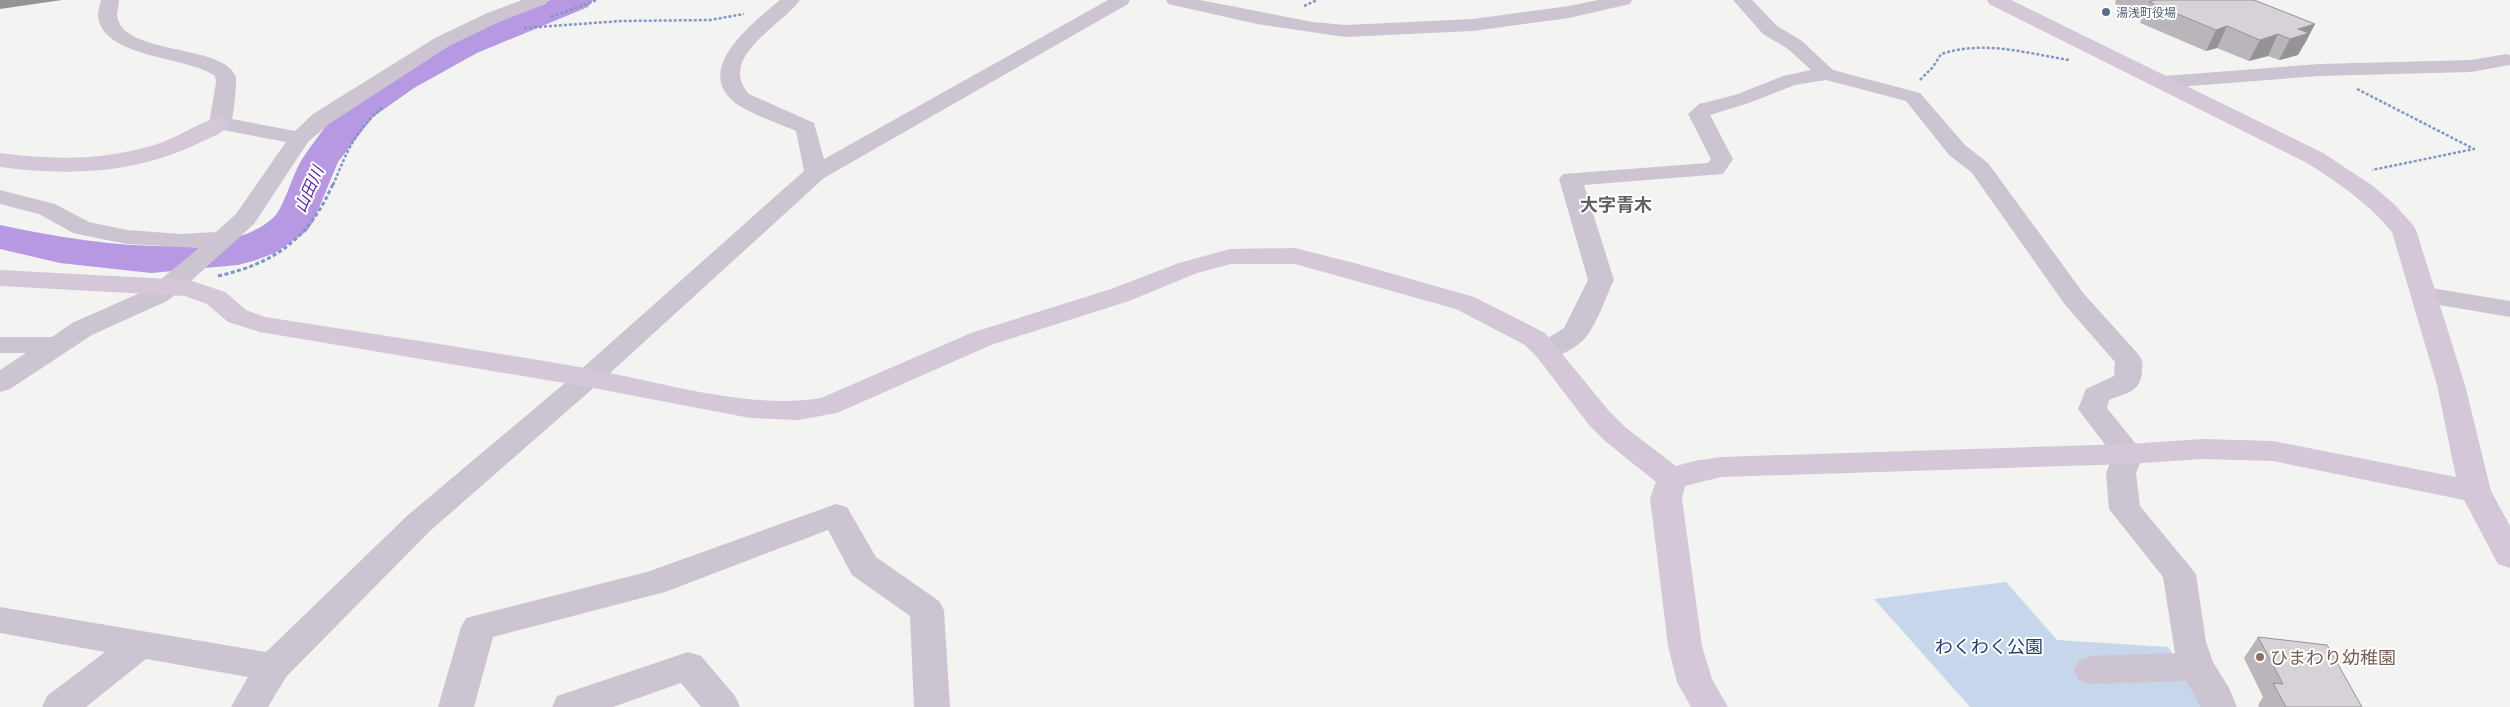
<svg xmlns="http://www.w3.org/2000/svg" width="2510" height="707" font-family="'Exo 2','Noto Sans JP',sans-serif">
	<rect width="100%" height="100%" fill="#f3f4f2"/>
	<polygon fill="#c7d6eb" points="2006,582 2057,640 2168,647 2196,688 2205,707 1970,707 1874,599"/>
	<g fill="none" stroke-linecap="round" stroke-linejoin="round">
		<path fill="#b799e3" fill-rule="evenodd" d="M 550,0 L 593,0 L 588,7 L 477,53 L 414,88 L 373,117 L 338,162 L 313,222 L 307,231 L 275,253 L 253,261 L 238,265 L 151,273 L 60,263 L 0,249 L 0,225 C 67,239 221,269 275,216 C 284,206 293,174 301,161 C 309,148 336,112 347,101 C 355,94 367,89 376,83 C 430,47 490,24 550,0 Z"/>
		<g stroke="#8296c5" stroke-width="2.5" stroke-dasharray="3 2" stroke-linecap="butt">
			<polyline points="1304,6 1317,0"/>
			<polyline points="551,17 597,0"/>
			<polyline points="524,28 621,21 710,20 744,14"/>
			<path d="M 1920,80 L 1933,67 L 1941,54 C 1984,40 2026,53 2069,60"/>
			<polyline points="2357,89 2474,149 2372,170"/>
			<path d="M 333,185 C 348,150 353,133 383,107"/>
		</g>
		<path stroke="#8296c5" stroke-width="3" stroke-dasharray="4 2.5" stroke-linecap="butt" d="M 218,276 C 276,263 309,238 333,184"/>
		<g fill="#cdc4d1" fill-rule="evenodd">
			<path d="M 101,0 L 119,0 C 119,5 117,11 117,15 C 121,56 224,43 236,77 C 237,80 234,114 232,119 L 295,131 L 313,114 L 435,38 L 485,14 L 522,0 L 548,0 L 546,4 L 499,22 L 449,46 L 329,124 L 308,142 L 254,224 L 180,291 L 167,301 L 92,335 L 10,389 L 0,392 L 0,370 L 26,353 L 0,353 L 0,337 L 52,337 L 72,323 L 149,289 L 199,248 L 127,244 L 82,235 L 73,233 L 39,214 L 0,204 L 0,190 L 55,204 L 89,222 L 127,230 L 181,234 L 216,232 L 236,214 L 286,142 L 212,128 L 209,123 L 216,83 L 215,76 C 189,56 101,59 98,15 C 98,10 100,5 101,0 Z"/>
			<path d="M 780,0 L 800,0 C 783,25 716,57 749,94 L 814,123 L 824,159 L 1108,0 L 1130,0 L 1128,4 L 824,178 L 598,384 L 430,531 L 286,677 L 268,707 L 231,707 L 248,677 L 146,659 L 86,707 L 42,707 L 47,696 L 105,652 L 0,633 L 0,607 L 266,652 L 408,515 L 578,372 L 804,171 L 796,131 C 780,124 746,112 734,102 C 693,68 754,22 780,0 Z"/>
			<polygon points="1166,0 1200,0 1313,22 1345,25 1473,19 1569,6 1598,0 1632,0 1630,4 1569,18 1473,31 1345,37 1257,24 1168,4"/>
			<path d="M 1733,0 L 1752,0 L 1777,26 L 1802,41 L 1833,70 L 1920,93 L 1965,145 L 1988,163 L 2084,294 L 2139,355 C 2143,361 2143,364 2142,370 C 2142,392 2126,393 2109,400 L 2107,408 L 2144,454 L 2136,473 L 2140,506 L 2196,574 L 2206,642 L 2213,662 L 2229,688 L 2237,707 L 2201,707 L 2186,681 L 2092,684 L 2079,680 L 2074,670 L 2079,660 L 2092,656 L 2175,653 L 2163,577 L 2109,509 L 2106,473 L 2113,455 L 2078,409 L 2086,389 L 2114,376 L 2115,362 L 2066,306 L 1972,173 L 1949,155 L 1906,101 L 1826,80 L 1795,85 L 1749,103 L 1710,115 L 1733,159 L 1723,174 L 1584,185 L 1614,280 C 1605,298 1598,322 1586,337 C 1575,350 1553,361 1537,357 L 1533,351 L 1537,345 L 1564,328 L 1588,280 L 1559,179 L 1563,174 L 1708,163 L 1711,159 L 1688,114 L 1699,104 L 1735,95 L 1783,76 L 1811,70 L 1788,49 L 1763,34 Z"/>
			<polygon points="2506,54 2510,55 2510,65 2471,72 2319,76 2164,88 2157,86 2154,82 2157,78 2164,76 2319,64 2471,60"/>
			<polygon points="2425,287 2510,301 2510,317 2416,301 2412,295 2416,289"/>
			<polygon points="836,504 847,507 876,557 939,601 944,610 950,707 914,707 910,616 852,575 828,530 665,592 493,637 474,707 438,707 461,627 466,618 647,572"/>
			<polygon points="688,652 701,656 735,696 740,707 701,707 681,683 613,707 552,707 557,696"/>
		</g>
		<g fill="#d3c7d8" fill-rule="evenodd">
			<path d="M 1987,0 L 2011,0 L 2323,153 L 2373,186 L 2394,204 L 2413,225 L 2416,230 L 2465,385 L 2491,491 L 2510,526 L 2510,568 L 2498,564 L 2464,500 L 2273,461 L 2203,459 L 2129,464 L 1721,477 L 1685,486 L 1682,498 L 1702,646 L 1712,679 L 1728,707 L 1691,707 L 1677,682 L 1668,646 L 1650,498 L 1656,482 L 1605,441 L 1589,425 L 1537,357 L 1525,345 L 1456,309 L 1295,264 L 1231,264 L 1197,273 L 1129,301 L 991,345 L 837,413 L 798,420 L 750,418 L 588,387 L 260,332 L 228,322 L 207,304 L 185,296 L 0,286 L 0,270 L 189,280 L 225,292 L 246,310 L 265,317 C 373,334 482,350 590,369 C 660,382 750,410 821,398 L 971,333 L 1111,289 L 1179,263 L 1230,249 L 1295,248 L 1358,264 L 1474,297 L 1545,333 L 1609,411 L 1625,427 L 1676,466 L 1694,461 L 1721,457 L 2129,444 L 2203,439 L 2273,441 L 2456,477 L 2437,385 L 2392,232 C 2368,203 2339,183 2307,163 L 1989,4 Z"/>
			<path d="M 220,117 L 228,118 L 231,123 C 224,133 210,138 199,143 C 135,174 69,176 0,167 L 0,153 C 55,160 107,161 160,143 C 181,136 199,122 220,117 Z"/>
		</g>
	</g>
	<g fill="#b9b5ba">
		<polygon points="2116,0 2254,0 2315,24 2304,45 2303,46 2298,55 2279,60 2268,56 2249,61 2217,48 2206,51 2140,23 2143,16 2115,4"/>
		<polygon points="2258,637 2362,707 2259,707 2258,705 2263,697 2244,658"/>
	</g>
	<g fill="#969397">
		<polygon points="0,0 62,0 0,9"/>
		<polygon points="2315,24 2304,45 2303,46 2298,55 2279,60 2290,39 2298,29"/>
		<polygon points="2227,26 2217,48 2206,51 2216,30"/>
		<polygon points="2278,34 2268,56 2249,61 2260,40"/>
	</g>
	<g fill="#d7d2d8" stroke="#969397">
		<polygon points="2155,0 2254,0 2315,24 2298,29 2309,33 2290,39 2278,34 2260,40 2227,26 2216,30 2149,2"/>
		<polygon points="2258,637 2327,645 2362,707 2286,707 2273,683 2283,684"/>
	</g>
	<circle fill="#5c6f8a" stroke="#fff" stroke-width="2" cx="2106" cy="12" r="5"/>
	<circle fill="#8d6e63" stroke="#fff" stroke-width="2" cx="2260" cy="657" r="5"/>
	<g text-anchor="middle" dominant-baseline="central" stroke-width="4" stroke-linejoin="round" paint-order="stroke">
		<g font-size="12" fill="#4e5e75" stroke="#fff" text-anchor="start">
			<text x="2116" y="12">湯浅町役場</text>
		</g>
		<g font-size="16" font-style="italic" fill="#521e9e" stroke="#fff">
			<text transform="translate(308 189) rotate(-66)">山田川</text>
		</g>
		<g font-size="18" font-weight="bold" fill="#645f66" stroke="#fff">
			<text x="1616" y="204">大字青木</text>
		</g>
		<g font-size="18" fill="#233d77" stroke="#fff">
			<text x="1989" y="646">わくわく公園</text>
		</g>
		<g font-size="18" fill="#785e54" stroke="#fff" text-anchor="start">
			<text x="2270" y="657">ひまわり幼稚園</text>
		</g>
	</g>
</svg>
